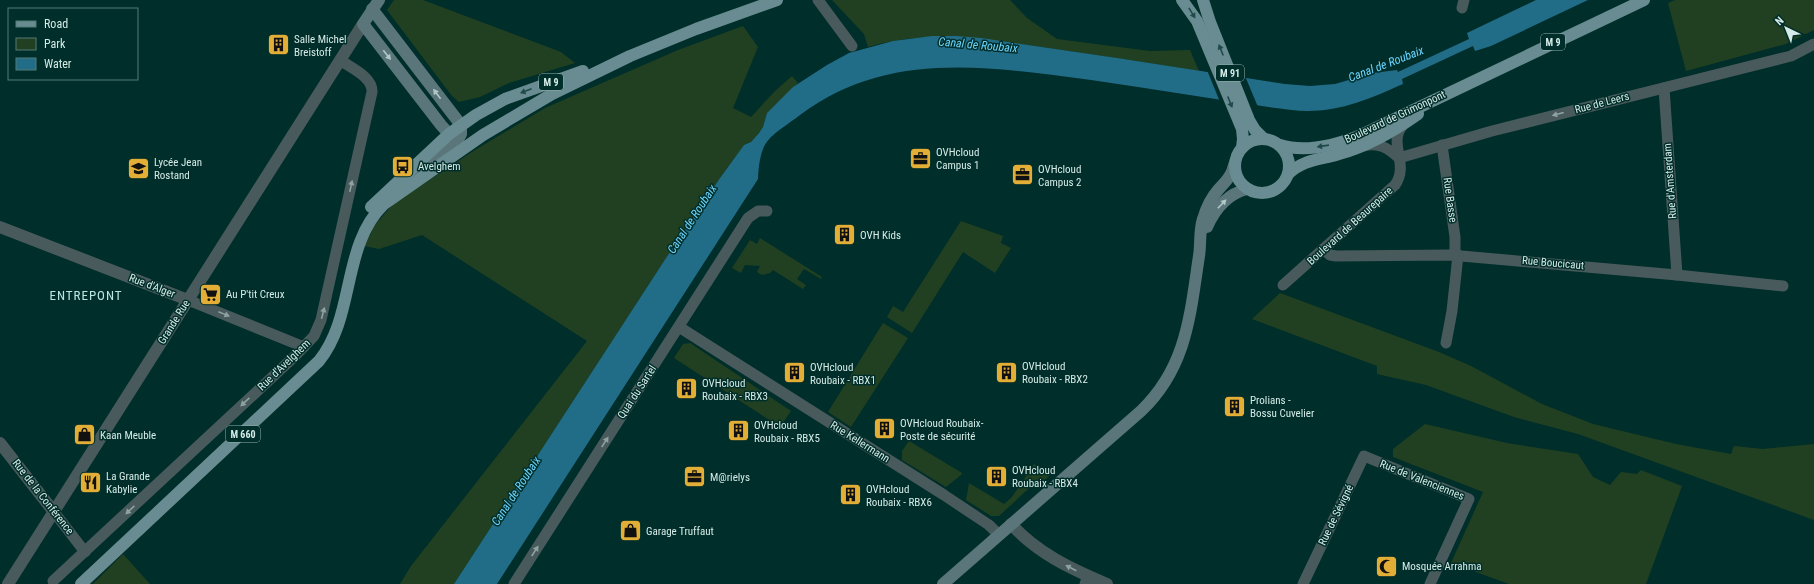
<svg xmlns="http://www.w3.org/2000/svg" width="1814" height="584" font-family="'Roboto Condensed',sans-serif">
	<rect width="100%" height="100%" fill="#002e2a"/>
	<g fill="#214021">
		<polygon points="394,0 423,0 561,52 575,63 509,83 480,97 459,102 452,96 387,10"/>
		<path d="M 832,0 L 1010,0 L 1027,18 L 1057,39 L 1150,51 L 1190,50 L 1199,71 C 1151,63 1103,56 1054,49 C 992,40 929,28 868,47 L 864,34 Z"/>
		<polygon points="1675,0 1814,0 1814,30 1786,44 1686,71 1668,3"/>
		<polygon points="743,26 758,47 733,108 751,117 775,91 792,76 798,83 767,113 763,127 759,133 751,142 744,145 720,178 666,258 454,584 400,584 411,566 587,341 422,235 379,249 364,246 375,225 393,204 475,150 545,108 678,50"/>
		<polygon points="961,221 1003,236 1001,243 1011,248 995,273 963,252 912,333 887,317 893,306 903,312"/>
		<polygon points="760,238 822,277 821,279 804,269 797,279 806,285 803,289 773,270 770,273 762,275 757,272 760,266 745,265 741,273 732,268 750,240 757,244"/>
		<polygon points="1280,293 1439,352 1471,366 1542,404 1593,424 1676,444 1731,454 1734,446 1763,449 1814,444 1814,520 1578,434 1514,417 1426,385 1377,374 1377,366 1252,319"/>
		<polygon points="883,323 908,338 851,427 828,412"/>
		<polygon points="690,343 791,411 780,427 674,358 683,344"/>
		<polygon points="1425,424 1507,443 1578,454 1593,477 1610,485 1621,472 1637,474 1641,470 1682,486 1646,584 1509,584 1451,563 1483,492 1393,457 1393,449"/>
		<polygon points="909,441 962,473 961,475 946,487 902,460 902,451"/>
		<polygon points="1034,464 1050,475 1045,480 1040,478 999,516 991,516 966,500 969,483 1004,504 1012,497"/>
		<polygon points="123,554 150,584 93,584"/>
	</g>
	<path fill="#216d88" d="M 1536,0 L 1588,0 L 1491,46 L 1475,51 L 1473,46 L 1402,79 L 1403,84 C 1371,98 1343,111 1307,111 C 1297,111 1286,109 1276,108 C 1214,99 1153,89 1091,80 C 989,67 888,49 800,115 C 770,138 760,137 758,179 L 497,584 L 454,584 L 666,258 L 720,178 L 744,145 L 751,142 L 759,133 L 763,127 L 767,113 L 793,87 L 827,65 L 849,53 L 893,41 L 932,36 L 956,36 L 981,38 L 1117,58 L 1285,84 L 1310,86 L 1335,84 L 1373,73 L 1397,70 L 1398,72 L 1469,39 L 1467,33 Z"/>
	<polygon fill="#002e2a" points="1207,70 1245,76 1258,107 1220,102"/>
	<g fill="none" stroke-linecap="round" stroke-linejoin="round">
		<g stroke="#485a5c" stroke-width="11">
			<polyline points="818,0 852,46"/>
			<polyline points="1462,8 1464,0"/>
			<polyline points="1664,88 1677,275"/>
			<polyline points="1442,145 1455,237 1455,255"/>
			<path d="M 1364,146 C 1379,142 1388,148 1399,158"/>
			<polyline points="1399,158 1492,131 1791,56 1814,44"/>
			<polyline points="1323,249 1330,255 1336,256 1450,255 1677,275 1783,286"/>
			<path d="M 1283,285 L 1395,185 C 1410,164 1387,143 1403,125"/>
			<polyline points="188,300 304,347"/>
			<polyline points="679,327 944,495 989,525 999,535"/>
			<polyline points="1446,343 1452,311 1458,255"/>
			<polyline points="54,512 85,552"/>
			<path d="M 53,581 L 295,356 L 314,336 L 321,320 L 372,92 C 373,77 351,68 340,60"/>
			<polyline points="514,584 748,218 758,211 767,211"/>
			<polyline points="1085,584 1088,576"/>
			<polyline points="1303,584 1364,456 1469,499 1430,584"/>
		</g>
		<g stroke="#485a5c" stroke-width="12">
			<polyline points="0,227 188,300"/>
			<polyline points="0,443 54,512"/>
			<path d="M 1011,524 C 1037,553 1071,569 1107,584"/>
			<polyline points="8,584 363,24"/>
		</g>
		<g stroke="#5a767a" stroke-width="12">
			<polyline points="379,0 363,24 441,125 449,134 458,139"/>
			<polyline points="372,9 461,125 461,134 456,143 405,181"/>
			<path d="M 1207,227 C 1215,209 1227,194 1247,189"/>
			<path d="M 943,584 L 1141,411 C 1187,367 1190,315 1199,256 C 1201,244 1199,231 1203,219 C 1206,209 1211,198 1218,190 C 1225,182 1232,176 1234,165"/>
		</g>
		<g stroke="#688c91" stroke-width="12">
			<polyline points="1182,0 1197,21 1242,129 1243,139 1242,148"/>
			<polyline points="1203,0 1210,22 1249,120 1255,130 1264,139"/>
			<circle cx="1262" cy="166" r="27"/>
			<path d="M 1280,145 C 1305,153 1336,145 1361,135 L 1644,0"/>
			<path d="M 1288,174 C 1304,159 1320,160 1339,154 C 1368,146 1394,131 1418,114"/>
			<polyline points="371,207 449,134 476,115 505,99 583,71"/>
			<path d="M 81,584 L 319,361 C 356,315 341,246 384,204 L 483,135 L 552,94 L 630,56 L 696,29 L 777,0"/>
		</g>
	</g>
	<defs><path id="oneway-solid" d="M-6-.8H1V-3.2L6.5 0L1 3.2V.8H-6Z"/></defs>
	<g fill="#1f4a49">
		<use href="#oneway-solid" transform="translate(1192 13) rotate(58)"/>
		<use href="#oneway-solid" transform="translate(1221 50) rotate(-112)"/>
		<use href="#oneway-solid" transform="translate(526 91) rotate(159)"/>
		<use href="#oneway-solid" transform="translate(1230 102) rotate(68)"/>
		<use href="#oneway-solid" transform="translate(1323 146) rotate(172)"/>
	</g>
	<g fill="#b0c8c6">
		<use href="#oneway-solid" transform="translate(387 55) rotate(52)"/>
		<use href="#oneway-solid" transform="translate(437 94) rotate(-127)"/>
		<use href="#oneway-solid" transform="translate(1222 204) rotate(-46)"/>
	</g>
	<g fill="#8ea2a2">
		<use href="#oneway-solid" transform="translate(1558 114) rotate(165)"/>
		<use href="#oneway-solid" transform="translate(351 186) rotate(-78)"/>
		<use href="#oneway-solid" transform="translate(323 313) rotate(-76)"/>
		<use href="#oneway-solid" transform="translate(224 314) rotate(22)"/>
		<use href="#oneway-solid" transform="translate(245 402) rotate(137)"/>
		<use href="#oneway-solid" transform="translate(605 442) rotate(-57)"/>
		<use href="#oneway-solid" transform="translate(130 510) rotate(137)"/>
		<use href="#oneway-solid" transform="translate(535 551) rotate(-57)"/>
		<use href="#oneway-solid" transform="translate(1071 568) rotate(-153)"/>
	</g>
	<defs>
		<symbol id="building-square" viewBox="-11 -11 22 22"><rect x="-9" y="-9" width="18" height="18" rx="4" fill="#e3ae35" stroke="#002e2a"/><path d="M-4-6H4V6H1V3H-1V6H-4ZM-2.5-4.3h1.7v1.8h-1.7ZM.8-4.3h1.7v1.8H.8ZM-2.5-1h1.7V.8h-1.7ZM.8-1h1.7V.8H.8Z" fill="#111"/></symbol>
		<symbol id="office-square" viewBox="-11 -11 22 22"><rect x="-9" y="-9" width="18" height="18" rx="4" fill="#e3ae35" stroke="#002e2a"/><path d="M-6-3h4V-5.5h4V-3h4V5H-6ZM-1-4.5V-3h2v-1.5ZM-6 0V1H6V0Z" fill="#111"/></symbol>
		<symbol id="bus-square" viewBox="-11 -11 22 22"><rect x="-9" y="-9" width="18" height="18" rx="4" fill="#e3ae35" stroke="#002e2a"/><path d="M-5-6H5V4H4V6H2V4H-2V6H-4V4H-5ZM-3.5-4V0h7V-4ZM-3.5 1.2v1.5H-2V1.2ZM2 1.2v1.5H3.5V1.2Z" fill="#111"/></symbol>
		<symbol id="school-square" viewBox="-11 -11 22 22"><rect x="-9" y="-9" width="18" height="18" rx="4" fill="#e3ae35" stroke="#002e2a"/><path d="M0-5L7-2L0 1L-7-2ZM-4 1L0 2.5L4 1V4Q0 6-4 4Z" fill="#111"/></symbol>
		<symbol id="supermarket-square" viewBox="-11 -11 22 22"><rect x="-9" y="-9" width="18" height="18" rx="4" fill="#e3ae35" stroke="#002e2a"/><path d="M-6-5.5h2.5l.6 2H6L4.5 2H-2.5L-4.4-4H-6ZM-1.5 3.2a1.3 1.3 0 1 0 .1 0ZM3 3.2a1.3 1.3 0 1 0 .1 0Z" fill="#111"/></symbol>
		<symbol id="shop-square" viewBox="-11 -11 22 22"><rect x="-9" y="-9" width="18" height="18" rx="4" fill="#e3ae35" stroke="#002e2a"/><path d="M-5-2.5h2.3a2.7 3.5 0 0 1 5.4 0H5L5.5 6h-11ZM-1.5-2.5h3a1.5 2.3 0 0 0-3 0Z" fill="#111"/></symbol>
		<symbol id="restaurant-square" viewBox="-11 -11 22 22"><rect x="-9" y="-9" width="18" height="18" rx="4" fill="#e3ae35" stroke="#002e2a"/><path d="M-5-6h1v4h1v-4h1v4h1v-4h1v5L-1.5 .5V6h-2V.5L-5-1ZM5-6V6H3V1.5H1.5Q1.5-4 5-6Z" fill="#111"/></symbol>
		<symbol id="mosque-square" viewBox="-11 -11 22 22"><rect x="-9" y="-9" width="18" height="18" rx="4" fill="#e3ae35" stroke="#002e2a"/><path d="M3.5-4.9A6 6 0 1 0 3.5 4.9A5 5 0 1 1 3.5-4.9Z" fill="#111"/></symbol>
	</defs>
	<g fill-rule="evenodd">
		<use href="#building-square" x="266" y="32" width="25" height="25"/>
		<use href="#office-square" x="908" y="146" width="25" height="25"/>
		<use href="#bus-square" x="390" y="154" width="25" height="25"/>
		<use href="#school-square" x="126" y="156" width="25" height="25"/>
		<use href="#office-square" x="1010" y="162" width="25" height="25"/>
		<use href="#building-square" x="832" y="222" width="25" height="25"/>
		<use href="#supermarket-square" x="198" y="282" width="25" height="25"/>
		<use href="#building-square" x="994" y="360" width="25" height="25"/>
		<use href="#building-square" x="782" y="360" width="25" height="25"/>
		<use href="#building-square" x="674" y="376" width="25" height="25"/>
		<use href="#building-square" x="1222" y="394" width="25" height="25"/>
		<use href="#building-square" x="872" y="416" width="25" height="25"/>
		<use href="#building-square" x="726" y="418" width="25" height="25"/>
		<use href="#shop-square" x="72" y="422" width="25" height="25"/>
		<use href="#building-square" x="984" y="464" width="25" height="25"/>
		<use href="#office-square" x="682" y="464" width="25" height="25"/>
		<use href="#restaurant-square" x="78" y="470" width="25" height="25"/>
		<use href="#building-square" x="838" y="482" width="25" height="25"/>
		<use href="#shop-square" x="618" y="518" width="25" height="25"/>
		<use href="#mosque-square" x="1374" y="554" width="25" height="25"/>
	</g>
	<g text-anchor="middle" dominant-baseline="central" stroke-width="3" stroke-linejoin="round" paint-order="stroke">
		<g fill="#002e2a" stroke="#95b2ae" stroke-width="1">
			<rect x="1541" y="34" width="24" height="16" rx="3"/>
			<rect x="1216" y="65" width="28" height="16" rx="3"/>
			<rect x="539" y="74" width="24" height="16" rx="3"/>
			<rect x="226" y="426" width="34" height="16" rx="3"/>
		</g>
		<g font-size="10" font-weight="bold" fill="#d5ebe7">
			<text x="1553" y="42">M 9</text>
			<text x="1230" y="73">M 91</text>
			<text x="551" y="82">M 9</text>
			<text x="243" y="434">M 660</text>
		</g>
		<g font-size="11" fill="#d5ebe7" stroke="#002e2a" text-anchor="start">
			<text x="294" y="39">Salle Michel<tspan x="294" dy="13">Breistoff</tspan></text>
			<text x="936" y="152">OVHcloud<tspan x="936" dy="13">Campus 1</tspan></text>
			<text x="154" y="162">Lycée Jean<tspan x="154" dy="13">Rostand</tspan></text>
			<text x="418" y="166">Avelghem</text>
			<text x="1038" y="169">OVHcloud<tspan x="1038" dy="13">Campus 2</tspan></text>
			<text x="860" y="235">OVH Kids</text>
			<text x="226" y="294">Au P'tit Creux</text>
			<text x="1022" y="366">OVHcloud<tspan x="1022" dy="13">Roubaix - RBX2</tspan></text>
			<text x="810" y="367">OVHcloud<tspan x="810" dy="13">Roubaix - RBX1</tspan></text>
			<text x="702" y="383">OVHcloud<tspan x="702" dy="13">Roubaix - RBX3</tspan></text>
			<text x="1250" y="400">Prolians -<tspan x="1250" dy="13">Bossu Cuvelier</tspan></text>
			<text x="900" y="423">OVHcloud Roubaix-<tspan x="900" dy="13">Poste de sécurité</tspan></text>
			<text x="754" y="425">OVHcloud<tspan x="754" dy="13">Roubaix - RBX5</tspan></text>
			<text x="100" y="435">Kaan Meuble</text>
			<text x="1012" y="470">OVHcloud<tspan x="1012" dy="13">Roubaix - RBX4</tspan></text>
			<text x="106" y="476">La Grande<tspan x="106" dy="13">Kabylie</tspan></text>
			<text x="710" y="477">M@rielys</text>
			<text x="866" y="489">OVHcloud<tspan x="866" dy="13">Roubaix - RBX6</tspan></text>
			<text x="646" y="531">Garage Truffaut</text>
			<text x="1402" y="566">Mosquée Arrahma</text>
		</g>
		<g font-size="11" fill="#d5ebe7" stroke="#002e2a">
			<text transform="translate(1602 103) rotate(-15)">Rue de Leers</text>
			<text transform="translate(1395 117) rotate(-25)">Boulevard de Grimonpont</text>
			<text transform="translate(1670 181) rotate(-94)">Rue d'Amsterdam</text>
			<text transform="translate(1450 200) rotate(82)">Rue Basse</text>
			<text transform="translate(1350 226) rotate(-42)">Boulevard de Beaurepaire</text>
			<text transform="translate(1553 263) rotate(5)">Rue Boucicaut</text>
			<text transform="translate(152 286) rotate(21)">Rue d'Alger</text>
			<text transform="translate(174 322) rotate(-58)">Grande Rue</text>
			<text transform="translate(284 365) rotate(-44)">Rue d'Avelghem</text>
			<text transform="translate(637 392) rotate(-57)">Quai du Sartel</text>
			<text transform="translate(860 442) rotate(32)">Rue Kellermann</text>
			<text transform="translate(1422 480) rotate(22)">Rue de Valenciennes</text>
			<text transform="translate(43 497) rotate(52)">Rue de la Conférence</text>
			<text transform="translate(1336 515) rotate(-64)">Rue de Sévigné</text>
		</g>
		<g font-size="12" font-style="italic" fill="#6cd6ff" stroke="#002e2a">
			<text transform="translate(978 45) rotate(5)">Canal de Roubaix</text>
			<text transform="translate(1386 64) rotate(-21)">Canal de Roubaix</text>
			<text transform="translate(692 219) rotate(-57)">Canal de Roubaix</text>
			<text transform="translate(516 491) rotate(-57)">Canal de Roubaix</text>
		</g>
		<g font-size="13" letter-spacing="1" fill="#b9e7e0" stroke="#002e2a">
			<text x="86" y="295">ENTREPONT</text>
		</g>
	</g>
	<rect x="8" y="8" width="130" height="72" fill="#002e2a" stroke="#557a76"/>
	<rect x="16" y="21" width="20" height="6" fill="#688c91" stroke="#557a76"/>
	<text x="44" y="28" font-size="12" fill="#d5ebe7">Road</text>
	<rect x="16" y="38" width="20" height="12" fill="#214021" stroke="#557a76"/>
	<text x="44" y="48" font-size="12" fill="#d5ebe7">Park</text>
	<rect x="16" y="58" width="20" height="12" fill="#216d88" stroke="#557a76"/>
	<text x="44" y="68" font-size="12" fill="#d5ebe7">Water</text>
	<g transform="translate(1786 28) rotate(317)" stroke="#002e2a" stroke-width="3" paint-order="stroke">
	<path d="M0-3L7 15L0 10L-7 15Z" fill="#d5ebe7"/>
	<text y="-6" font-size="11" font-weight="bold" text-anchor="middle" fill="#d5ebe7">N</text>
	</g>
</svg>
